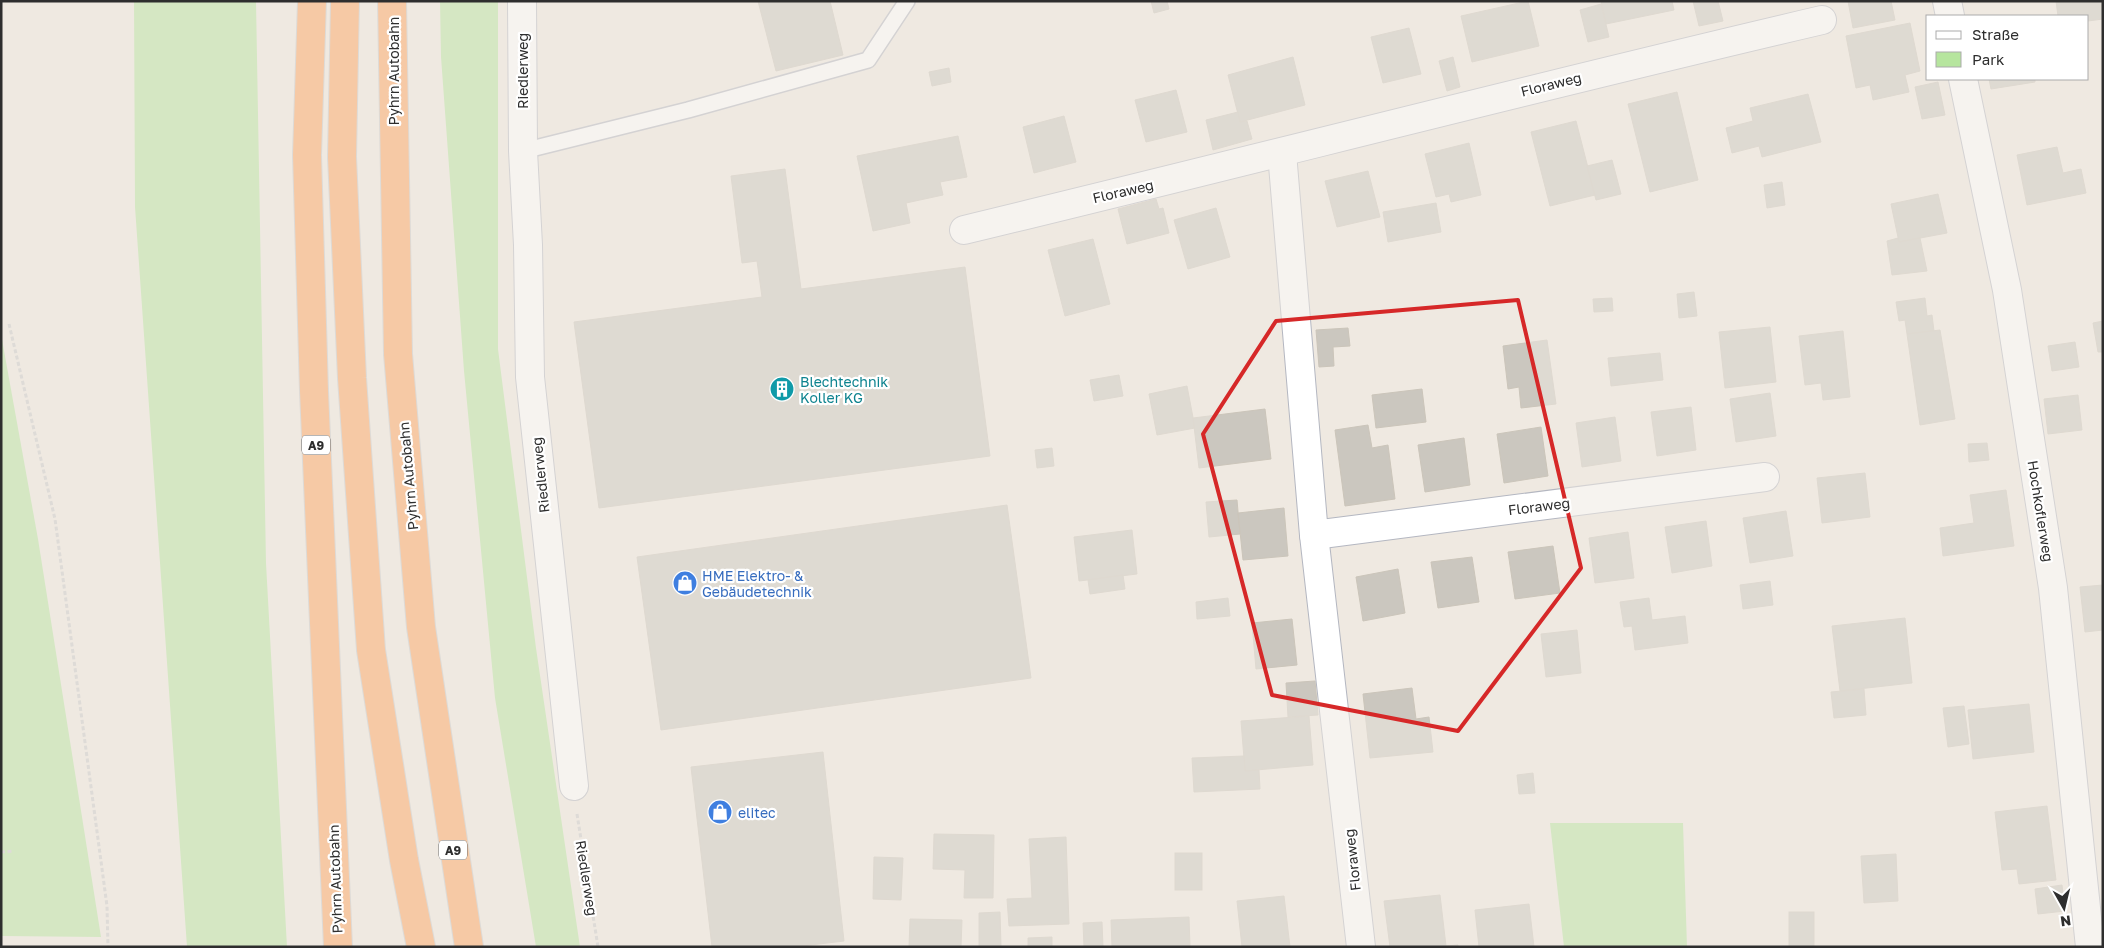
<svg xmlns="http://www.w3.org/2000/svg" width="2104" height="948" font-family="'Golos Text',sans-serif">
	<rect width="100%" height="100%" fill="#efe9e1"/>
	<g fill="#b6e59e">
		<polygon points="134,1 256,1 266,563 287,947 187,947 135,207"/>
		<polygon points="440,1 498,1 498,349 536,648 580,947 536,947 495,698 464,371 441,57"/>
		<polygon points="1,334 38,539 101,937 1,936"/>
		<polygon points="1550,823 1683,823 1687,947 1564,947"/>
	</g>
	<g fill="#cbc7bf" stroke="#cbc5ba">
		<polygon points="758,1 830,1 843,55 776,71"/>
		<polygon points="1151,1 1167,1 1169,9 1154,13"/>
		<polygon points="1528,1 1539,46 1472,62 1461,16"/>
		<polygon points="1601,1 1672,1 1674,10 1606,24"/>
		<polygon points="1693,1 1718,1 1723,21 1699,26"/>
		<polygon points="1848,1 1891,1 1895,20 1853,28"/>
		<polygon points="2056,1 2101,1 2103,19 2088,21 2088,16 2058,16"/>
		<polygon points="1601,4 1609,37 1588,42 1580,10"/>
		<polygon points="1910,23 1920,71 1905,75 1909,92 1873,100 1870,85 1856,88 1846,36"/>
		<polygon points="1409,28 1421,74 1383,83 1371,37"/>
		<polygon points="1293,57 1305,105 1240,122 1228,75"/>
		<polygon points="1453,57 1460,87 1447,91 1439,61"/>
		<polygon points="949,68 951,82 932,86 929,72"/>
		<polygon points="1989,79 2035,79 2035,82 1991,89"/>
		<polygon points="1938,82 1945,115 1922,119 1915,87"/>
		<polygon points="1176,90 1187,132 1146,142 1135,100"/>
		<polygon points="1677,92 1698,180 1650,192 1628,104"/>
		<polygon points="1808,94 1821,142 1762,157 1759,146 1732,153 1726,128 1753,121 1750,108"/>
		<polygon points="1238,112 1240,122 1247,121 1252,139 1213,150 1206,120"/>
		<polygon points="1064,116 1076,162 1034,173 1023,127"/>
		<polygon points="1576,121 1595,195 1550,206 1531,132"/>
		<polygon points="958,136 967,177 940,182 943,195 906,203 910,223 873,231 857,156"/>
		<polygon points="1469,143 1481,195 1451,202 1449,194 1436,197 1425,154"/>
		<polygon points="2057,147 2063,173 2081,169 2086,193 2027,205 2017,155"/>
		<polygon points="1612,160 1621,194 1596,200 1587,166"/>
		<polygon points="785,169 801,289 965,267 990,456 599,508 574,322 762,297 757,261 742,263 731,176"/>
		<polygon points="1368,171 1380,217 1337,227 1325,181"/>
		<polygon points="1782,182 1785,205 1767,208 1764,185"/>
		<polygon points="1938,194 1947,233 1899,242 1891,204"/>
		<polygon points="1156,199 1159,209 1163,208 1169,233 1127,244 1118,209"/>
		<polygon points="1436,203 1441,232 1388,242 1383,212"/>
		<polygon points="1216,208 1230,257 1188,269 1174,220"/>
		<polygon points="1898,238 1899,242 1920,238 1927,271 1892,275 1887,241"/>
		<polygon points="1093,239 1110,304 1065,316 1048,250"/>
		<polygon points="1694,292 1697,316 1679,318 1677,294"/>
		<polygon points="1612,298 1613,311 1594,312 1593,299"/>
		<polygon points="1925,298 1927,316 1932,315 1934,331 1907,334 1905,320 1899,321 1896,302"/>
		<polygon points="2103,321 2103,352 2098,352 2093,323"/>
		<polygon points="1770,327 1776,382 1725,388 1719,332"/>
		<polygon points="1348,328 1350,346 1333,347 1334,366 1319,367 1316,330"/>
		<polygon points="1940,330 1955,419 1920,425 1907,334"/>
		<polygon points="1843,331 1850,397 1823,400 1821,383 1805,385 1799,336"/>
		<polygon points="1547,340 1556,404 1521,408 1519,387 1508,389 1503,346"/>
		<polygon points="2075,342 2079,367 2052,371 2048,346"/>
		<polygon points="1660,353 1663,380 1611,386 1608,358"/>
		<polygon points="1119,375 1123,396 1094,401 1090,380"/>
		<polygon points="1187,386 1195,428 1157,435 1149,394"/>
		<polygon points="1422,389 1426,422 1376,428 1372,395"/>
		<polygon points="1770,393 1776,436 1736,442 1730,399"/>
		<polygon points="2078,395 2082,430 2048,434 2044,399"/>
		<polygon points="1691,407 1696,450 1657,456 1651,412"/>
		<polygon points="1265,409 1271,459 1199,468 1193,418"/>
		<polygon points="1615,417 1621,461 1582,467 1576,423"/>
		<polygon points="1368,425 1372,448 1388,445 1395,499 1345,506 1335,430"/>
		<polygon points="1541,427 1548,476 1504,483 1497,434"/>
		<polygon points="1464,438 1470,485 1425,492 1418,445"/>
		<polygon points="1987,443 1989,460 1969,462 1968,444"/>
		<polygon points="1052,448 1054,466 1037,468 1035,450"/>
		<polygon points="1865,473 1870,517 1822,523 1817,478"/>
		<polygon points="2006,490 2014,546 1943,556 1940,528 1974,523 1970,495"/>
		<polygon points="1237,500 1240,534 1209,537 1206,502"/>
		<polygon points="1007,505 1031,678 661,730 637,557"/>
		<polygon points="1284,508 1288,556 1243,560 1238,513"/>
		<polygon points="1786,511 1793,556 1750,563 1743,518"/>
		<polygon points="1706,521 1712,566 1672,573 1665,527"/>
		<polygon points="1132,530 1137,574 1079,581 1074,537"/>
		<polygon points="1628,532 1634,578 1595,583 1589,538"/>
		<polygon points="1553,546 1560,593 1515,599 1508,552"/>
		<polygon points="1472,557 1479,602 1438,608 1431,562"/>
		<polygon points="1398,569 1405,613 1363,621 1356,577"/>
		<polygon points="1123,575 1125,589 1090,594 1088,580"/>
		<polygon points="1770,581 1773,605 1743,609 1740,585"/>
		<polygon points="2103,585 2103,630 2085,632 2080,587"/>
		<polygon points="1228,598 1230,616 1197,619 1196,602"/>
		<polygon points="1649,598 1652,620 1685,616 1688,643 1635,650 1632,626 1624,627 1620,602"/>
		<polygon points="1905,618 1912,683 1840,691 1832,626"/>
		<polygon points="1292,619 1297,665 1256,669 1252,623"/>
		<polygon points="1577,630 1581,673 1546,677 1541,634"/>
		<polygon points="1315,681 1318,715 1288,717 1286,683"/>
		<polygon points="1412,688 1416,719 1429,717 1433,752 1370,758 1363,694"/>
		<polygon points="1864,689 1866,715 1834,718 1831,692"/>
		<polygon points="2029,704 2034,752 1973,759 1968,710"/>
		<polygon points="1964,706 1969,744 1948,747 1943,708"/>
		<polygon points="1309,716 1313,765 1245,771 1241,721"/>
		<polygon points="823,752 844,941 794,947 712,947 691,767"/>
		<polygon points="1244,756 1245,771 1259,770 1260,789 1194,792 1192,758"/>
		<polygon points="1533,773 1535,793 1519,794 1517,775"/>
		<polygon points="2047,806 2056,880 2019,884 2017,869 2002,870 1995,812"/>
		<polygon points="934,834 994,835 993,898 964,898 965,870 933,869"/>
		<polygon points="1066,837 1069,924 1009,926 1007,899 1032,898 1029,839"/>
		<rect x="1175" y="853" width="27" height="37"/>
		<polygon points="1896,854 1898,901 1864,903 1861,856"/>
		<polygon points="874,857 903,858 901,900 873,899"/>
		<polygon points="2062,885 2065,911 2038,914 2035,889"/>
		<polygon points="1440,895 1446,946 1458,945 1458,947 1390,947 1384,901"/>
		<polygon points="1284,896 1290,947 1242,947 1237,901"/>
		<polygon points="1529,904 1534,947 1479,947 1475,910"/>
		<polygon points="1000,912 1001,947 979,947 979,913"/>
		<rect x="1789" y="912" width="25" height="35"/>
		<polygon points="1189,917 1190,947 1112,947 1111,920"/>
		<polygon points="910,919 962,920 961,947 909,947"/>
		<polygon points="1102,922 1103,947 1084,947 1083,923"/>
		<polygon points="1052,937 1052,947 1028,947 1028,938"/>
	</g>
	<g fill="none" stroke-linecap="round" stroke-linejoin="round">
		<defs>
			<polyline id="service" points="523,151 688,110 868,60 907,1"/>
			<g id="minor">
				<polyline points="522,1 523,151 528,245 530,377 574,786"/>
				<polyline points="1947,1 1950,16"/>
				<polyline points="1963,79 2007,290 2053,588 2090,947"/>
				<polyline points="1282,153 1314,535 1765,477"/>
				<path d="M 964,230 C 1250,161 1535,87 1822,20"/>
				<polyline points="1314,535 1361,947"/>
			</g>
			<g id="motorway">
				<polyline points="312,1 307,155 314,391 338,947"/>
				<polyline points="345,1 342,157 352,378 371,650 404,860 421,947"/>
				<polyline points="392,1 398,354 421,627 469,947"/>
			</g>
		</defs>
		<use href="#service" stroke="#b4b7c1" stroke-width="18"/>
		<use href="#minor" stroke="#b4b7c1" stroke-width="30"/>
		<use href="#motorway" stroke="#c9c9c9" stroke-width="30"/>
		<g stroke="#c9c9c9" stroke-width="3" stroke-dasharray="4 2.5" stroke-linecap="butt">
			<polyline points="9,324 55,519 107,906 108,947"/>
			<polyline points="577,814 598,947"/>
			<polyline points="1,852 14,851"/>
		</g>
		<use href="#service" stroke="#fff" stroke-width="15"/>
		<use href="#minor" stroke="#fff" stroke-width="28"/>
		<use href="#motorway" stroke="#ffa35c" stroke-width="28"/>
	</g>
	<path d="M0 0H2104V948H0ZM 1518,300 L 1581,568 L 1458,731 L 1272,695 L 1203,434 L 1276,321 Z" fill="#efe9e1" fill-opacity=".55" fill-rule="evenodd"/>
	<path fill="none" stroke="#d62828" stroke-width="4" stroke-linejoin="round" d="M 1518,300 L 1581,568 L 1458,731 L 1272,695 L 1203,434 L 1276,321 Z"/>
	<defs>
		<symbol id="building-disc" viewBox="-11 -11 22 22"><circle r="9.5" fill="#0f9aa8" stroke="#fff"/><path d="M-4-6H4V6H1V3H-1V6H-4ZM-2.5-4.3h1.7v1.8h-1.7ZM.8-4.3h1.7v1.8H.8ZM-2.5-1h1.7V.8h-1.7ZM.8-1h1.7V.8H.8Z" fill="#fff"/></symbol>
		<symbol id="shop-disc" viewBox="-11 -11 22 22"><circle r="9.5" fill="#3f7fe0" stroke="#fff"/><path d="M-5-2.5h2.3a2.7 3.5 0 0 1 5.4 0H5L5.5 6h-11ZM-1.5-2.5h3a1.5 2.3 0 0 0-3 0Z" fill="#fff"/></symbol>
	</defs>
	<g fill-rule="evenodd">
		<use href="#building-disc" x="768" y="375" width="28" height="28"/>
		<use href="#shop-disc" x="671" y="569" width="28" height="28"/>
		<use href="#shop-disc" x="706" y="798" width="28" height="28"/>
	</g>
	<g text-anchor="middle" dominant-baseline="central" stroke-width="4.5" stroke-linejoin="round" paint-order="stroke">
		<g fill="#fff" stroke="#6d6d6d" stroke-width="1">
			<rect x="302" y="435.5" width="28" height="19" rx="4"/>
			<rect x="439" y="840.5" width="28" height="19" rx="4"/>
		</g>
		<g font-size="12" font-weight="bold" fill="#2e2e2e">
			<text x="316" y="445">A9</text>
			<text x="453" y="850">A9</text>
		</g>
		<g font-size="14" fill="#2e2e2e" stroke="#fff">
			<text transform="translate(393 71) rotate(-90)">Pyhrn Autobahn</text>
			<text transform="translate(522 71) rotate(-90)">Riedlerweg</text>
			<text transform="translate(1551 84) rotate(-14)">Floraweg</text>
			<text transform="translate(1123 191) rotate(-13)">Floraweg</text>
			<text transform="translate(540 475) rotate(-96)">Riedlerweg</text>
			<text transform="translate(408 476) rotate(-95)">Pyhrn Autobahn</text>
			<text transform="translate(1539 506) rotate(-7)">Floraweg</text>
			<text transform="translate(2041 511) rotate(81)">Hochkoflerweg</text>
			<text transform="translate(1352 860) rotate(-96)">Floraweg</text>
			<text transform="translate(587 878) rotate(81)">Riedlerweg</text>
			<text transform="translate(335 879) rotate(-92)">Pyhrn Autobahn</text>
		</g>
		<g font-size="14" fill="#0d838f" stroke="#fff" text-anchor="start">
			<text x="800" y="381">Blechtechnik<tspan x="800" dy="16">Koller KG</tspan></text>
		</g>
		<g font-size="14" fill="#366cbe" stroke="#fff" text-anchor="start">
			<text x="702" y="575">HME Elektro- &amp;<tspan x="702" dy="16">Gebäudetechnik</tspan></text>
			<text x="738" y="812">elitec</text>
		</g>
	</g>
	<rect width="2104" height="948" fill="none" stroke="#2e2e2e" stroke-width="5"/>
	<rect x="1926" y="15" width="162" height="65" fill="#ffffff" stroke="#ababab"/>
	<rect x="1936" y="31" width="25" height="8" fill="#ffffff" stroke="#ababab"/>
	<text x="1972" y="40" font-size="15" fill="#2e2e2e">Straße</text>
	<rect x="1936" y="52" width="25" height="15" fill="#b6e59e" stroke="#ababab"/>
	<text x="1972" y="65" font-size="15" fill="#2e2e2e">Park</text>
	<g transform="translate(2064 908) rotate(172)" stroke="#ffffff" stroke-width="4" paint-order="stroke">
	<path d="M0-4L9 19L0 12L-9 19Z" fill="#2e2e2e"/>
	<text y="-8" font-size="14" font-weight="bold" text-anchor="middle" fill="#2e2e2e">N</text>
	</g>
</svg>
